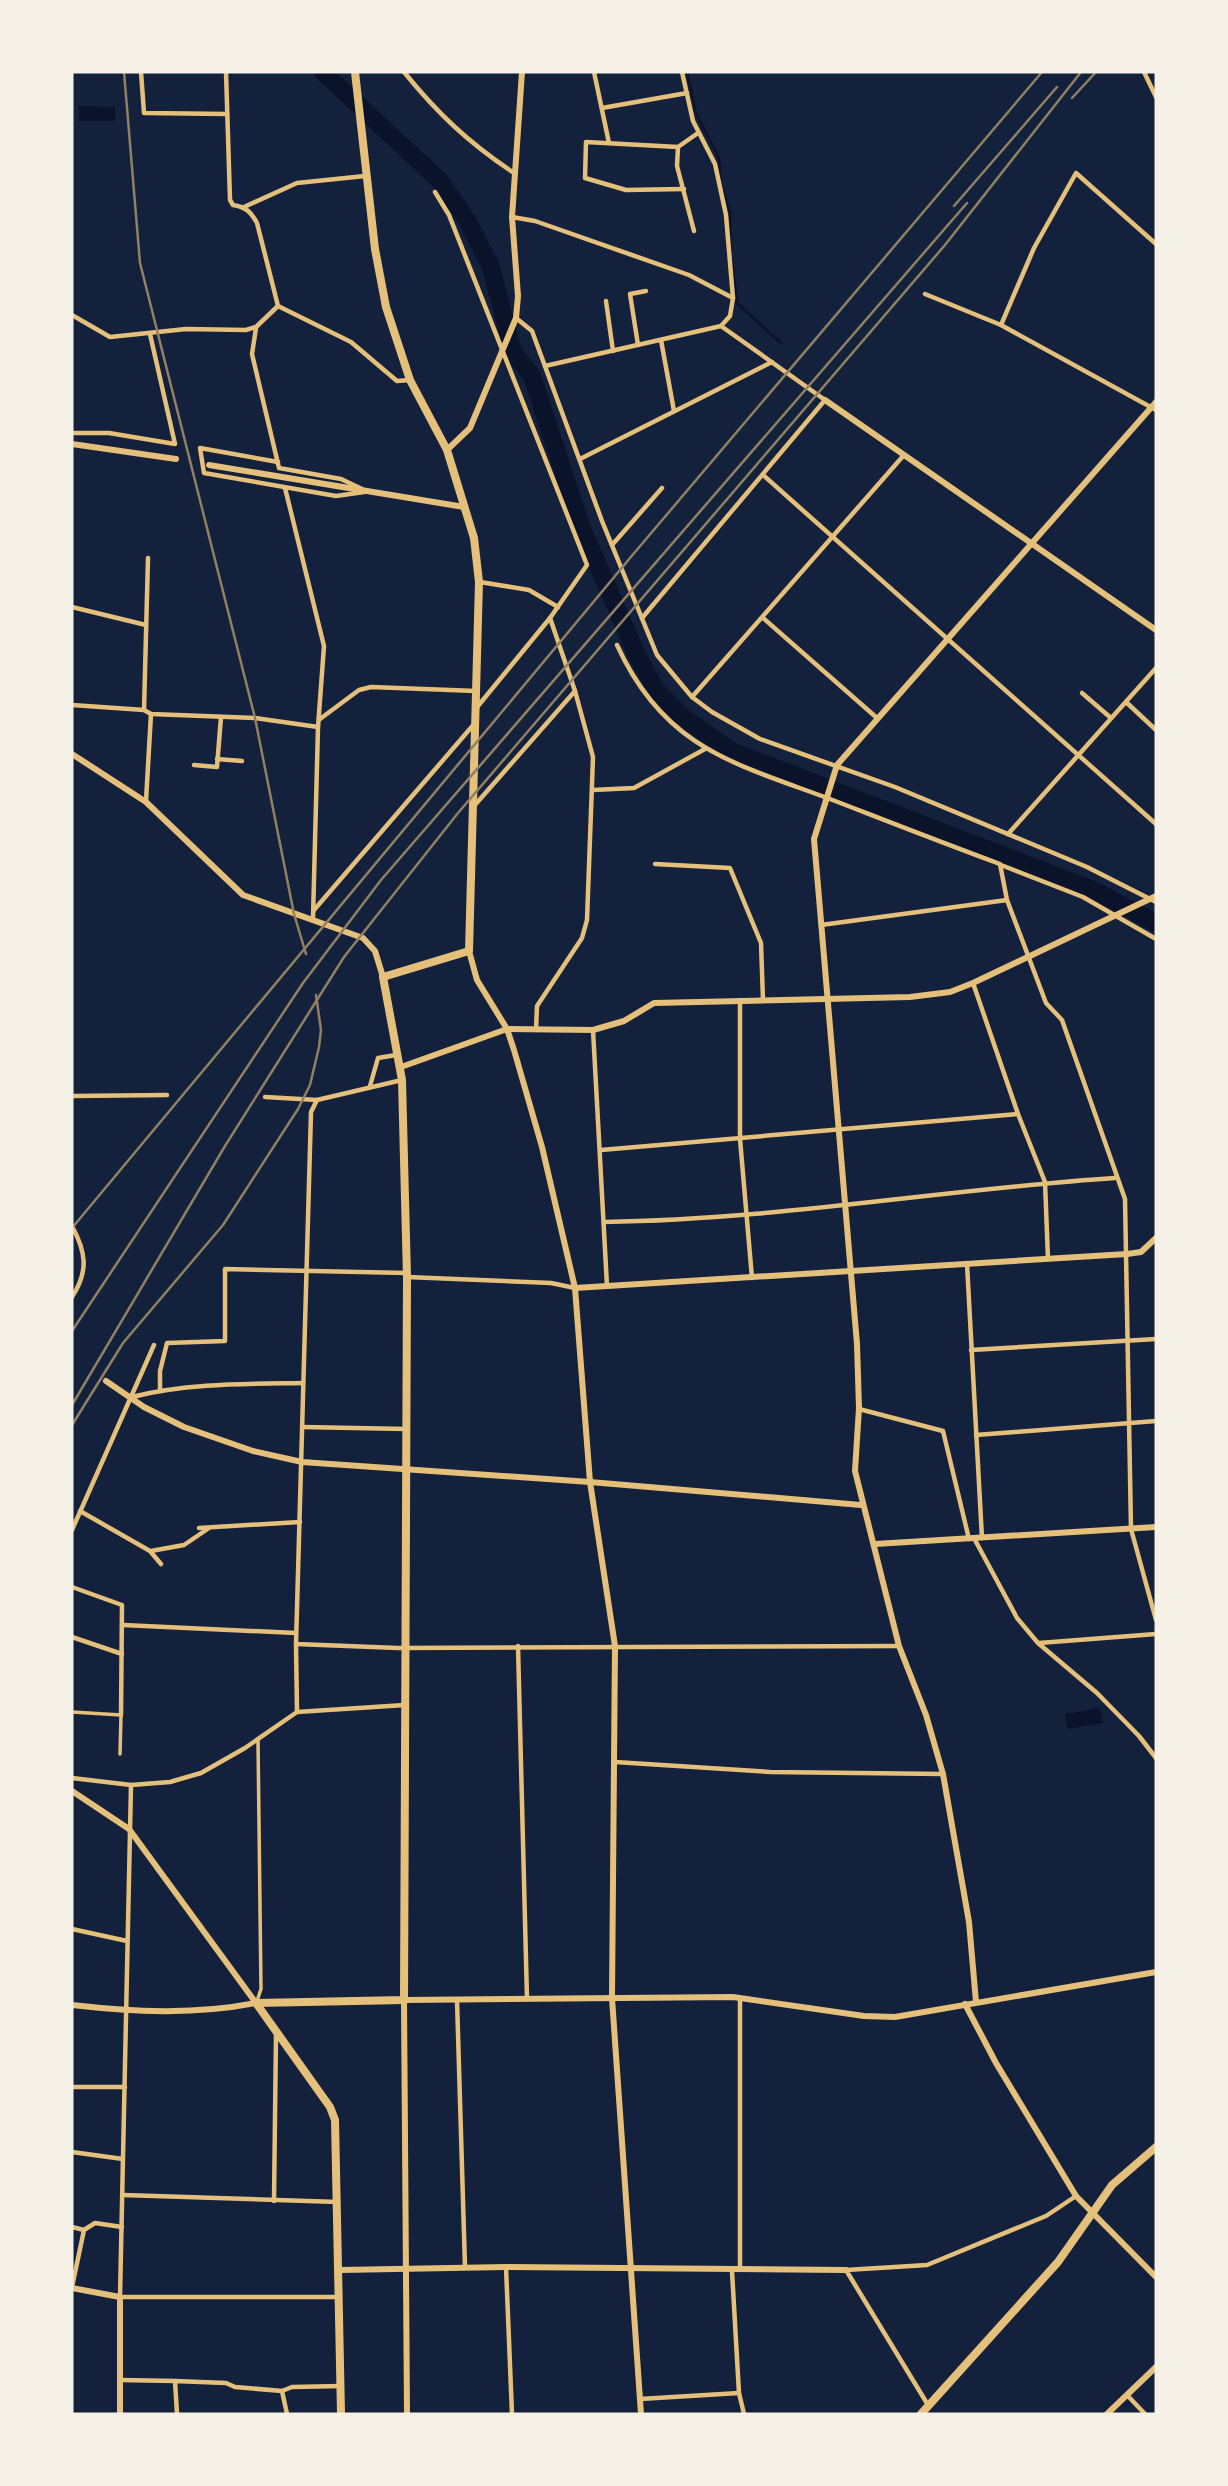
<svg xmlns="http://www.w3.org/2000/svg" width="1228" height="2486" font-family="'Nunito Sans',sans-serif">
	<rect width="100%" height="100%" fill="#14213d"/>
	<g fill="#0b132b">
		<polygon points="79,106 115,107 115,121 79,121"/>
		<polygon points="1100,1708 1103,1723 1067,1729 1065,1714"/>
	</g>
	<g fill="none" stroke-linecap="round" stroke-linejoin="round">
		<g stroke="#0b132b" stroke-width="2.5">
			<polyline points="687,72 696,113 719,158 721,183 730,212 731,253"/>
			<polyline points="732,260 737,303 781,343"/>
		</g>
		<polyline stroke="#0b132b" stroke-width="18" points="323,72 440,181 467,220 491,267 513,352 532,376 581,526 636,653 656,690 683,717 731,751 1093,890 1156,923"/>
		<g stroke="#e5c07b" stroke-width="3.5">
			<polyline points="72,1712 121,1715 120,1754"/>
			<polyline points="257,2001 261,1989 258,1740"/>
		</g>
		<g stroke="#e5c07b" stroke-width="4.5">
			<polyline points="141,72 144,113 227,114"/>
			<path d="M 226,72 L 230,200 L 233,205 C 246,207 251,212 257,223 L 278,306"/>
			<path d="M 404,72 C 438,114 469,143 514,173"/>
			<polyline points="594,72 609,143"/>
			<polyline points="682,72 693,121 715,164 726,215 733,298 730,316 721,326"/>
			<polyline points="1144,72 1156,97"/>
			<polyline points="602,108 687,93"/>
			<polyline points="678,147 677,166 694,231"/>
			<polyline points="684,189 626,190 585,178 586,142 678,147 698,133"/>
			<polyline points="435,192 449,215 587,565 550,618 478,706"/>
			<polyline points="244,207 297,183 365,176"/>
			<polyline points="512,217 535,221 689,275 733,298"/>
			<polyline points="925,294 1001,325 1156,410"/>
			<polyline points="606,301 613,351"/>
			<polyline points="72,315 110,337 186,329 246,330 256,327 278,306 351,342 397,381 410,380"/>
			<polyline points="516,318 532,331 602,521 657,655 692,697 712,712 760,739 895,787 1087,867 1156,902"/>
			<polyline points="1001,325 1034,248 1076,173 1156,244"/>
			<polyline points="256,328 252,354 279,468 341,479 362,489"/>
			<polyline points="661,340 674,411"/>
			<polyline points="638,345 630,294 646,291"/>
			<polyline points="545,366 721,326 825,400 642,618"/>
			<polyline points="72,433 109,433 175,444 150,334"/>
			<polyline points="580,459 772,362"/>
			<polyline points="278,462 200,448 204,473 336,496 364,492"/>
			<polyline points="763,475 1156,824"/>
			<polyline points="285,488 324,646 318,727 313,918"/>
			<polyline points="612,545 662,488"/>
			<polyline points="480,582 529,590 558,607"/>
			<polyline points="72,607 146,625"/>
			<polyline points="763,618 877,718"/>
			<path d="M 617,645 C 664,748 733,763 830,799 C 887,821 943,843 1000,864 L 1007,900 L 1046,1003 L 1062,1020 L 1125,1199 L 1131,1529 L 1156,1620"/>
			<polyline points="1082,693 1111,718"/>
			<polyline points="692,697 904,455"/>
			<polyline points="1126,702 1156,730"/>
			<polyline points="72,705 144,710 151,714 255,718 318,727"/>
			<polyline points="144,710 148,558"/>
			<polyline points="320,719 359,690 371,687 476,691"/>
			<polyline points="217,759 242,761"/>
			<polyline points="194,765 217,767 221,717"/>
			<polyline points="593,790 634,788 705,749"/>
			<polyline points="146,801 151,714"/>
			<polyline points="474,806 575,691"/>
			<polyline points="1008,834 1156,668"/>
			<polyline points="655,864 730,868 761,943 763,1000"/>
			<polyline points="1001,865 1083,897 1156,939"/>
			<polyline points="314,910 475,723"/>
			<polyline points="821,925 1007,900"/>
			<polyline points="973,983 1018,1114 1045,1182 1048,1259"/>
			<polyline points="740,1000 740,1139 752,1278"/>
			<polyline points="536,1030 537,1006 582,938 587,920 593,757 575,691 550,618"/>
			<polyline points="593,1030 607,1286"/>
			<polyline points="370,1086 378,1058 396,1055"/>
			<polyline points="72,1096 167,1095"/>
			<polyline points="265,1097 317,1100 402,1080"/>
			<polyline points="317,1100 311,1112 296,1644 398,1648 899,1646"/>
			<polyline points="601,1150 1018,1114"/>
			<path d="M 604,1222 C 775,1220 945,1189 1115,1178"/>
			<path d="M 72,1226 C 86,1252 89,1271 72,1297"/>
			<polyline points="967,1264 982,1538"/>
			<polyline points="407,1277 551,1283 575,1288"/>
			<polyline points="971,1350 1156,1339"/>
			<polyline points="160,1391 160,1371 167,1343 225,1341 225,1269 407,1273"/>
			<path d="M 132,1397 C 187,1383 247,1384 303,1383"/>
			<polyline points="859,1409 943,1431 969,1539"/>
			<polyline points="302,1427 406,1429"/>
			<polyline points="976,1435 1156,1421"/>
			<polyline points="80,1511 150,1551 161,1564"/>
			<polyline points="199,1528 300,1522"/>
			<polyline points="72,1530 154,1345"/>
			<polyline points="975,1540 1017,1618 1038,1643 1097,1693 1139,1736 1156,1758"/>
			<polyline points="151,1551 184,1545 209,1528"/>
			<polyline points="72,1587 122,1605 121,1715"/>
			<polyline points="123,1625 296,1633"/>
			<polyline points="72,1637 122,1654"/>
			<polyline points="1039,1643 1156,1634"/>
			<polyline points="296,1644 297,1712"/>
			<polyline points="518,1646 527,1999"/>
			<polyline points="615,1762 770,1772 943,1774"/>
			<polyline points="72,1778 131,1785 170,1782 201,1773 245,1748 297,1712 405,1705"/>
			<polyline points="131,1785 120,2297 339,2297"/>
			<polyline points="72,1929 127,1941"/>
			<polyline points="457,2000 465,2267"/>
			<polyline points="72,2087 125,2087"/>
			<polyline points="72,2152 123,2159"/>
			<polyline points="123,2195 338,2202"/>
			<polyline points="274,2201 276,2034"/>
			<polyline points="72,2227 84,2230 72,2287"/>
			<polyline points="84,2230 95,2223 122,2227"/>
			<polyline points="506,2267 512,2414"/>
			<polyline points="740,2270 740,1998"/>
			<polyline points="732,2271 739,2393 744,2414"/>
			<polyline points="120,2380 175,2381"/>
			<polyline points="282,2391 287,2414"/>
			<polyline points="1127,2395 1145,2414"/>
			<polyline points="640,2399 739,2393"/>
			<polyline points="928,2405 846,2270 927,2265 1046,2216 1076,2196"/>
			<polyline points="177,2414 175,2381 226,2383 235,2387 282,2391 292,2387 341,2386"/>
		</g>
		<g stroke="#e5c07b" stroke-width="6">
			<polyline points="825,400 1156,630"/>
			<polyline points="72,444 176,459"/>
			<polyline points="447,450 470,428 516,318 518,296 512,217 522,72"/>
			<polyline points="209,465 464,507"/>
			<polyline points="72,754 146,802 243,895 363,938 375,951 383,977"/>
			<polyline points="469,951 477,980 507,1029 514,1050 542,1147 575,1288 590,1482 615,1646 612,1998 641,2414"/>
			<polyline points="401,1067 507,1029 593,1030 624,1021 654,1003 910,997 950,992 973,983 1156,896"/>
			<polyline points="575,1288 1127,1254 1141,1252 1156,1238"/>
			<polyline points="106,1381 144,1407 184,1427 253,1451 302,1462 590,1482 861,1505"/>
			<polyline points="875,1544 1156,1527"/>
			<polyline points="72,1791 129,1829 256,2003"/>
			<polyline points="976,2002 969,1922 943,1774 926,1715 899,1646 855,1471 859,1408 857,1344 814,839 837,765 1156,402"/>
			<polyline points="965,2004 996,2063 1076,2196 1156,2277"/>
			<path d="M 72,2005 C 133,2012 195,2015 256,2003"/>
			<polyline points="340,2270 506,2267 846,2270"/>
			<polyline points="72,2288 120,2297 120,2414"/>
			<polyline points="407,2414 404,2000 733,1997 864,2016 895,2017 1156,1972"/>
			<polyline points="1107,2414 1156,2367"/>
		</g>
		<g stroke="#e5c07b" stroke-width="8">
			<polyline points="256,2003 404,2000 407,1277 402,1080 383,977 469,951 479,582 474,538 447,450 410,380 386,307 375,249 355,72"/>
			<polyline points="256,2003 330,2107 335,2120 341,2414"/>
			<polyline points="921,2414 1058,2262 1112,2185 1156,2147"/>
		</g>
		<g stroke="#918062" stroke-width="2.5">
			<polyline points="124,72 140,263 255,718 294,914 306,954"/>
			<polyline points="1072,98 1096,72"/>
			<polyline points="954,206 1057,87"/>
			<polyline points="72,1228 630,558 1042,72"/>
			<polyline points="72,1331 303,983 381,880 967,203"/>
			<polyline points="72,1405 225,1146 344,957 458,813 945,245 1081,72"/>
			<polyline points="72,1425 123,1343 223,1225 298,1109 310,1085 319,1047 321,1030 316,995"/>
		</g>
	</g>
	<rect width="1228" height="2486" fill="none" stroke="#f6f1e7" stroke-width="147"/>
</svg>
